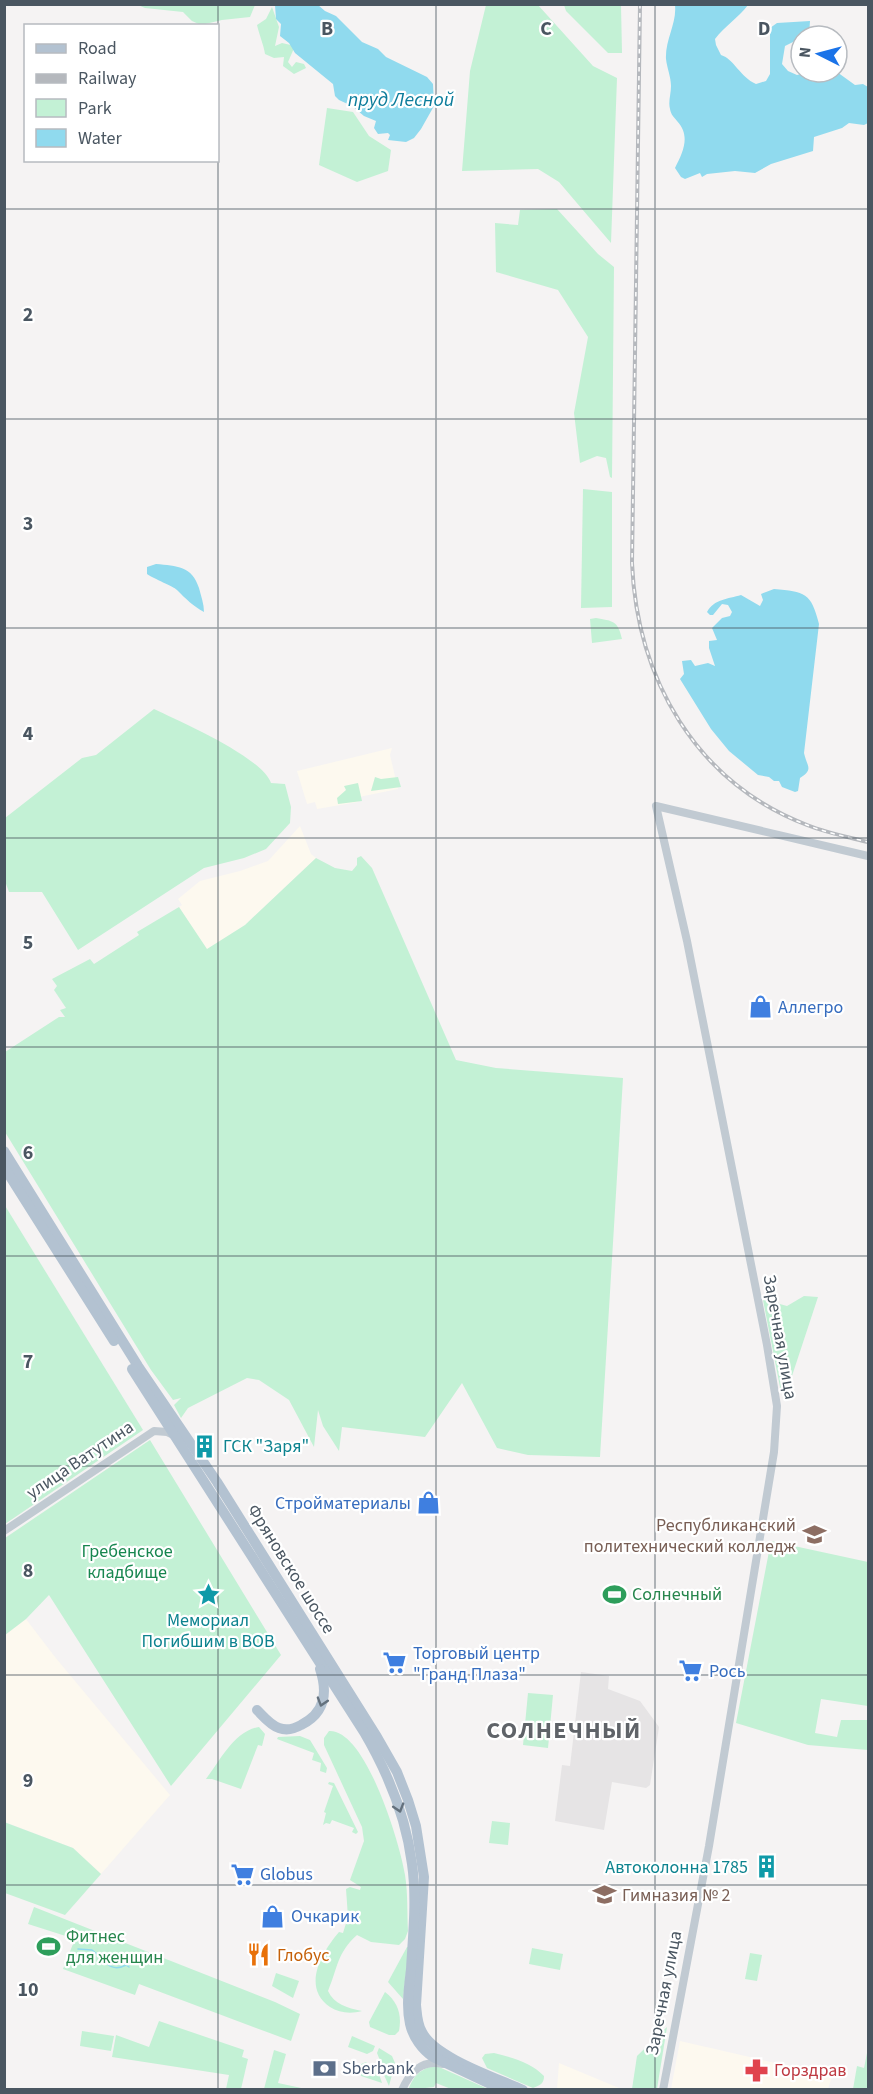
<svg xmlns="http://www.w3.org/2000/svg" width="873" height="2094" font-family="'Source Sans 3',sans-serif">
	<rect width="100%" height="100%" fill="#f5f3f3"/>
	<g fill="#fdf9ef">
		<polygon points="392,748 390,755 398,789 359,797 358,802 317,809 315,802 307,804 297,771"/>
		<polygon points="300,826 311,854 316,858 245,925 207,950 179,907 182,905 178,899 200,881 240,871 268,861"/>
		<polygon points="26,1619 55,1657 170,1795 101,1874 73,1848 5,1822 5,1635"/>
		<polygon points="680,2041 832,2076 828,2089 671,2089"/>
		<polygon points="559,2063 619,2088 619,2089 557,2089"/>
	</g>
	<polygon fill="#e6e4e5" points="581,1672 609,1676 608,1689 640,1701 659,1727 650,1785 646,1788 612,1782 604,1830 555,1821 562,1765 570,1766"/>
	<g fill="#c3f1d5">
		<polygon points="138,5 255,5 250,17 222,20 201,25 192,21 183,12 145,8"/>
		<polygon points="486,5 538,5 593,66 617,78 611,243 559,182 538,169 462,171 470,71"/>
		<polygon points="564,5 621,5 622,53 608,53 566,11"/>
		<path d="M 272,7 L 279,27 L 275,46 L 282,43 L 295,46 L 288,62 L 292,67 L 296,62 L 304,64 L 306,68 L 294,74 L 283,66 L 284,57 L 274,58 L 265,54 C 264,46 259,34 257,25 L 266,19 Z"/>
		<polygon points="327,108 353,112 369,136 391,150 388,171 357,182 319,165"/>
		<polygon points="557,209 598,254 614,267 612,478 610,477 606,458 597,456 580,463 574,413 588,337 558,290 496,272 495,223 518,225 520,210"/>
		<polygon points="583,489 612,492 612,607 581,608"/>
		<path d="M 596,618 C 612,621 618,620 622,639 L 592,643 L 590,619 Z"/>
		<path d="M 154,709 C 181,722 262,757 271,783 L 285,784 L 291,807 L 290,823 L 266,849 L 244,858 L 204,868 L 78,950 L 42,892 L 9,892 L 5,881 L 5,818 L 82,758 L 96,755 Z"/>
		<polygon points="375,777 381,779 398,777 401,787 371,791"/>
		<polygon points="358,783 362,801 338,804 337,798 346,790 344,786"/>
		<polygon points="361,856 372,868 456,1060 496,1068 623,1078 600,1457 528,1455 497,1448 462,1383 425,1437 342,1427 339,1451 323,1426 318,1410 314,1447 289,1400 259,1380 247,1378 188,1408 181,1418 174,1405 181,1398 173,1400 151,1370 5,1132 4,1073 6,1072 5,1069 5,1052 59,1017 65,1017 60,1010 66,1008 54,990 57,986 52,979 90,959 94,964 139,935 137,932 179,907 207,949 245,925 316,858 335,868 352,871 357,865 357,858"/>
		<polygon points="4,1204 143,1430 5,1524 4,1524"/>
		<polygon points="762,1295 771,1306 776,1303 787,1306 804,1296 818,1297 788,1388 784,1393 781,1392"/>
		<polygon points="150,1440 281,1655 171,1786 49,1595 26,1619 5,1635 5,1538"/>
		<polygon points="771,1541 868,1562 868,1706 821,1699 815,1733 837,1737 841,1720 868,1720 868,1750 808,1745 736,1723"/>
		<polygon points="528,1693 553,1695 548,1748 523,1745"/>
		<path d="M 259,1727 L 265,1734 L 262,1746 L 258,1745 L 241,1789 L 212,1779 L 206,1779 C 220,1761 234,1731 259,1727 Z"/>
		<path d="M 329,1731 C 366,1729 400,1844 405,1875 C 408,1893 407,1913 408,1931 L 405,1939 L 399,1945 L 371,1942 L 357,1935 C 337,1953 338,1967 328,1991 C 334,2004 347,2008 362,2011 C 351,2014 339,2013 330,2007 C 301,1987 322,1952 339,1932 L 343,1933 L 348,1917 L 346,1889 L 350,1887 L 360,1890 L 361,1887 L 350,1880 L 364,1841 L 362,1827 L 324,1745 L 324,1738 Z"/>
		<polygon points="300,1736 310,1740 327,1768 326,1773 320,1771 321,1763 312,1760 314,1753 277,1739 278,1737"/>
		<polygon points="329,1782 334,1783 358,1832 356,1834 352,1832 354,1828 332,1820 330,1824 326,1823 323,1825 326,1813 324,1812 333,1786 328,1784"/>
		<polygon points="492,1821 510,1823 508,1845 489,1843"/>
		<polygon points="4,1822 73,1848 101,1874 65,1915 5,1893"/>
		<polygon points="34,1907 275,2002 300,2014 291,2041 139,1984 135,1995 63,1969 75,1939 28,1924"/>
		<polygon points="407,1947 409,1947 403,1999 388,1982"/>
		<polygon points="532,1948 563,1954 560,1970 529,1964"/>
		<polygon points="750,1953 762,1955 757,1981 745,1979"/>
		<polygon points="276,1973 299,1981 293,1998 272,1986"/>
		<path d="M 385,1992 C 398,2002 402,2015 399,2031 L 395,2035 L 389,2035 L 370,2027 L 369,2022 Z"/>
		<polygon points="159,2021 244,2050 242,2057 248,2059 241,2089 226,2089 229,2075 112,2057 116,2035 149,2047"/>
		<polygon points="667,2027 657,2089 632,2089 637,2056"/>
		<polygon points="82,2031 114,2036 111,2051 80,2046"/>
		<polygon points="352,2036 375,2046 373,2051 367,2054 348,2047"/>
		<polygon points="379,2048 392,2056 395,2063 389,2086 378,2062 379,2058 377,2053"/>
		<polygon points="868,2048 868,2089 853,2089 857,2066 864,2068"/>
		<polygon points="274,2050 286,2054 278,2083 306,2089 264,2089"/>
		<path d="M 494,2053 C 511,2057 532,2063 544,2076 C 544,2084 540,2085 533,2088 L 487,2068 L 482,2058 L 485,2054 Z"/>
		<polygon points="366,2062 369,2065 376,2065 382,2083 361,2076 359,2065"/>
		<path d="M 432,2066 L 439,2067 L 488,2089 L 451,2089 L 436,2083 L 434,2087 L 408,2090 C 414,2076 418,2071 432,2066 Z"/>
	</g>
	<g fill="#90daee">
		<polygon points="275,5 318,5 325,11 336,16 362,42 378,49 386,57 427,77 433,84 434,106 421,129 414,138 406,142 388,140 390,135 388,133 378,134 374,128 376,121 364,116 352,106 339,100 335,96 333,84 295,53 289,43 280,36 281,24 276,19"/>
		<path d="M 675,5 L 748,5 C 738,18 725,26 715,39 L 716,45 L 721,55 C 734,59 740,77 756,84 L 766,81 L 770,74 L 770,28 L 777,23 L 810,21 L 809,35 L 801,36 L 801,38 L 785,46 L 782,64 L 788,71 L 797,75 L 808,72 L 837,72 L 855,85 L 863,84 L 868,87 L 868,123 L 864,125 L 849,123 L 842,128 L 814,137 L 813,151 L 771,164 L 755,173 L 735,171 L 707,174 L 702,177 L 700,173 L 685,179 L 681,177 L 675,168 C 683,152 691,136 677,121 C 674,117 671,115 670,109 C 668,102 671,94 671,86 C 671,77 667,68 666,59 C 665,40 677,23 675,5 Z"/>
		<path d="M 156,564 C 177,566 192,566 199,588 C 201,596 204,604 204,612 C 193,606 186,599 177,590 C 173,586 154,579 147,574 L 147,567 Z"/>
		<path d="M 774,589 C 805,592 811,592 819,624 L 804,753 C 807,767 814,769 800,778 L 798,791 L 795,792 L 782,787 L 779,781 L 774,781 L 769,777 L 758,775 L 729,751 L 711,729 L 680,679 L 684,674 L 682,661 L 691,660 L 695,666 L 708,663 L 715,666 L 709,648 L 709,641 L 717,640 L 712,628 L 722,618 L 730,616 L 732,612 L 728,605 L 722,604 L 713,615 L 710,615 L 707,612 C 714,599 728,599 741,595 L 760,606 L 763,600 L 761,594 Z"/>
	</g>
	<g fill="none" stroke-linecap="round" stroke-linejoin="round">
		<path stroke="#90daee" stroke-width="1.5" d="M 78,1949 L 92,1950 C 104,1958 109,1974 126,1965 L 129,1967"/>
		<g stroke="#c1cad2" stroke-width="8">
			<polyline points="4,1531 154,1431 167,1432 173,1435"/>
			<path d="M 402,2090 C 410,2072 422,2059 443,2064"/>
			<polyline points="663,2090 709,1846 774,1452 777,1406 767,1345 687,941 656,806 868,856"/>
		</g>
		<g stroke="#b3c2d1" stroke-width="10">
			<path d="M 4,1151 L 138,1366 L 217,1482 L 377,1737 L 397,1772 L 408,1800 L 416,1826 L 424,1877 L 416,2005 C 417,2014 417,2024 422,2032 C 435,2058 497,2078 523,2090"/>
			<polyline points="4,1167 114,1341"/>
			<path d="M 132,1369 L 364,1732 C 388,1773 406,1816 412,1864 C 417,1899 413,1934 411,1969 C 409,1987 406,2006 410,2024 C 413,2037 422,2050 433,2057 L 503,2090"/>
			<path d="M 257,1710 C 263,1716 270,1725 279,1728 C 287,1731 294,1729 301,1725 C 325,1713 328,1693 320,1669"/>
		</g>
		<defs>
			<path id="rail" d="M 640,4 L 632,563 C 637,678 695,782 807,825 C 827,833 848,837 868,842"/>
		</defs>
		<use href="#rail" stroke="#b5b8bd" stroke-width="4"/>
		<use href="#rail" stroke="#fff" stroke-width="1.5" stroke-dasharray="4.5" stroke-linecap="butt"/>
	</g>
	<defs><path id="oneway-chevron" d="M-2-3.5L2.5 0L-2 3.5" fill="none" stroke-width="1.6" stroke-linecap="round" stroke-linejoin="round" transform="scale(1.5)"/></defs>
	<g stroke="#64717d">
		<use href="#oneway-chevron" transform="translate(322 1702) rotate(107)"/>
		<use href="#oneway-chevron" transform="translate(399 1808) rotate(73)"/>
	</g>
	<path fill="none" stroke="#4a5661" stroke-width="1.5" stroke-opacity="0.55" d="M 218,4 L 218,2090M 436,4 L 436,2090M 655,4 L 655,2090M 4,209 L 868,209M 4,419 L 868,419M 4,628 L 868,628M 4,838 L 868,838M 4,1047 L 868,1047M 4,1256 L 868,1256M 4,1466 L 868,1466M 4,1675 L 868,1675M 4,1885 L 868,1885"/>
	<defs>
		<symbol id="shop-bare" viewBox="-9 -9 18 18"><path d="M-5-2.5h2.3a2.7 3.5 0 0 1 5.4 0H5L5.5 6h-11ZM-1.5-2.5h3a1.5 2.3 0 0 0-3 0Z" fill="#3f7fe0" stroke="#fff" stroke-width="2.5" paint-order="stroke"/></symbol>
		<symbol id="building-bare" viewBox="-9 -9 18 18"><path d="M-4-6H4V6H1V3H-1V6H-4ZM-2.5-4.3h1.7v1.8h-1.7ZM.8-4.3h1.7v1.8H.8ZM-2.5-1h1.7V.8h-1.7ZM.8-1h1.7V.8H.8Z" fill="#0f9aa8" stroke="#fff" stroke-width="2.5" paint-order="stroke"/></symbol>
		<symbol id="university-bare" viewBox="-9 -9 18 18"><path d="M0-5L7-2L0 1L-7-2ZM-4 1L0 2.5L4 1V4Q0 6-4 4Z" fill="#8d6e63" stroke="#fff" stroke-width="2.5" paint-order="stroke"/></symbol>
		<symbol id="sight-bare" viewBox="-9 -9 18 18"><path d="M0-6L1.8-2.2L6-1.7L2.9 1.2L3.7 5.4L0 3.3L-3.7 5.4L-2.9 1.2L-6-1.7L-1.8-2.2Z" fill="#0f9aa8" stroke="#fff" stroke-width="2.5" paint-order="stroke"/></symbol>
		<symbol id="stadium-bare" viewBox="-9 -9 18 18"><path d="M0-5a6.5 5 0 1 0 0 10a6.5 5 0 1 0 0-10ZM-3.5-1.8h7v3.6h-7Z" fill="#2e9e5b" stroke="#fff" stroke-width="2.5" paint-order="stroke"/></symbol>
		<symbol id="supermarket-bare" viewBox="-9 -9 18 18"><path d="M-6-5.5h2.5l.6 2H6L4.5 2H-2.5L-4.4-4H-6ZM-1.5 3.2a1.3 1.3 0 1 0 .1 0ZM3 3.2a1.3 1.3 0 1 0 .1 0Z" fill="#3f7fe0" stroke="#fff" stroke-width="2.5" paint-order="stroke"/></symbol>
		<symbol id="school-bare" viewBox="-9 -9 18 18"><path d="M0-5L7-2L0 1L-7-2ZM-4 1L0 2.5L4 1V4Q0 6-4 4Z" fill="#8d6e63" stroke="#fff" stroke-width="2.5" paint-order="stroke"/></symbol>
		<symbol id="restaurant-bare" viewBox="-9 -9 18 18"><path d="M-5-6h1v4h1v-4h1v4h1v-4h1v5L-1.5 .5V6h-2V.5L-5-1ZM5-6V6H3V1.5H1.5Q1.5-4 5-6Z" fill="#e8710a" stroke="#fff" stroke-width="2.5" paint-order="stroke"/></symbol>
		<symbol id="bank-bare" viewBox="-9 -9 18 18"><path d="M-6-4H6V4H-6ZM0-2.3a2.3 2.3 0 1 0 0 4.6a2.3 2.3 0 1 0 0-4.6Z" fill="#5c6f8a" stroke="#fff" stroke-width="2.5" paint-order="stroke"/></symbol>
		<symbol id="pharmacy-bare" viewBox="-9 -9 18 18"><path d="M-2-6h4v4h4v4h-4v4h-4v-4h-4v-4h4Z" fill="#e0444e" stroke="#fff" stroke-width="2.5" paint-order="stroke"/></symbol>
	</defs>
	<g fill-rule="evenodd">
		<use href="#shop-bare" x="744" y="990" width="33" height="33"/>
		<use href="#building-bare" x="188" y="1430" width="33" height="33"/>
		<use href="#shop-bare" x="412" y="1486" width="33" height="33"/>
		<use href="#university-bare" x="798" y="1518" width="33" height="33"/>
		<use href="#sight-bare" x="192" y="1578" width="33" height="33"/>
		<use href="#stadium-bare" x="598" y="1578" width="33" height="33"/>
		<use href="#supermarket-bare" x="378" y="1646" width="33" height="33"/>
		<use href="#supermarket-bare" x="674" y="1654" width="33" height="33"/>
		<use href="#building-bare" x="750" y="1850" width="33" height="33"/>
		<use href="#supermarket-bare" x="226" y="1858" width="33" height="33"/>
		<use href="#school-bare" x="588" y="1878" width="33" height="33"/>
		<use href="#shop-bare" x="256" y="1900" width="33" height="33"/>
		<use href="#stadium-bare" x="32" y="1930" width="33" height="33"/>
		<use href="#restaurant-bare" x="242" y="1938" width="33" height="33"/>
		<use href="#bank-bare" x="308" y="2052" width="33" height="33"/>
		<use href="#pharmacy-bare" x="740" y="2054" width="33" height="33"/>
	</g>
	<g text-anchor="middle" dominant-baseline="central" stroke-width="4.5" stroke-linejoin="round" paint-order="stroke">
		<g font-size="18" fill="#366cbe" stroke="#fff" text-anchor="start">
			<text x="778" y="1007">Аллегро</text>
			<text x="411" y="1503" text-anchor="end">Стройматериалы</text>
			<text x="413" y="1653">Торговый центр<tspan x="413" dy="21">"Гранд Плаза"</tspan></text>
			<text x="709" y="1671">Рось</text>
			<text x="260" y="1874">Globus</text>
			<text x="291" y="1916">Очкарик</text>
		</g>
		<g font-size="18" fill="#4a5661" stroke="#fff">
			<text transform="translate(780 1337) rotate(80)">Заречная улица</text>
			<text transform="translate(80 1460) rotate(-34)">улица Ватутина</text>
			<text transform="translate(291 1569) rotate(58)">Фряновское шоссе</text>
			<text transform="translate(664 1993) rotate(-79)">Заречная улица</text>
		</g>
		<g font-size="18" fill="#0d838f" stroke="#fff" text-anchor="start">
			<text x="223" y="1446">ГСК "Заря"</text>
			<text x="208" y="1620" text-anchor="middle">Мемориал<tspan x="208" dy="21">Погибшим в ВОВ</tspan></text>
			<text x="748" y="1867" text-anchor="end">Автоколонна 1785</text>
		</g>
		<g font-size="18" fill="#785e54" stroke="#fff" text-anchor="end">
			<text x="796" y="1525">Республиканский<tspan x="796" dy="21">политехнический колледж</tspan></text>
			<text x="622" y="1895" text-anchor="start">Гимназия № 2</text>
		</g>
		<g font-size="18" fill="#17864f" stroke="#fff">
			<text x="127" y="1551">Гребенское<tspan x="127" dy="21">кладбище</tspan></text>
		</g>
		<g font-size="18" fill="#27864d" stroke="#fff" text-anchor="start">
			<text x="632" y="1594">Солнечный</text>
			<text x="66" y="1936">Фитнес<tspan x="66" dy="21">для женщин</tspan></text>
		</g>
		<g font-size="18" fill="#c56008" stroke="#fff" text-anchor="start">
			<text x="277" y="1955">Глобус</text>
		</g>
		<g font-size="18" fill="#4e5e75" stroke="#fff" text-anchor="start">
			<text x="342" y="2068">Sberbank</text>
		</g>
		<g font-size="18" fill="#be3a42" stroke="#fff" text-anchor="start">
			<text x="774" y="2070">Горздрав</text>
		</g>
		<g font-size="20" font-style="italic" fill="#0c7c9b" stroke="#fff">
			<text x="401" y="100">пруд Лесной</text>
		</g>
		<g font-size="24" font-weight="bold" letter-spacing="1.5" fill="#5f6368" stroke="#fff">
			<text x="564" y="1730">СОЛНЕЧНЫЙ</text>
		</g>
	</g>
	<g font-size="20" text-anchor="middle" font-weight="bold" fill="#4a5661" stroke="#fff" stroke-width="4.5" stroke-linejoin="round" paint-order="stroke">
		<text x="327" y="35">B</text>
		<text x="546" y="35">C</text>
		<text x="764" y="35">D</text>
		<text x="28" y="321">2</text>
		<text x="28" y="530">3</text>
		<text x="28" y="740">4</text>
		<text x="28" y="949">5</text>
		<text x="28" y="1159">6</text>
		<text x="28" y="1368">7</text>
		<text x="28" y="1577">8</text>
		<text x="28" y="1787">9</text>
		<text x="28" y="1996">10</text>
	</g>
	<rect width="873" height="2094" fill="none" stroke="#4a5661" stroke-width="12"/>
	<rect x="24" y="24" width="195" height="138" fill="#ffffff" stroke="#b7bbc0" stroke-width="1.5"/>
	<rect x="36" y="44" width="30" height="9" fill="#b3c2d1" stroke="#b7bbc0" stroke-width="1.5"/>
	<text x="78" y="54" font-size="18" fill="#4a5661">Road</text>
	<rect x="36" y="74" width="30" height="9" fill="#b5b8bd" stroke="#b7bbc0" stroke-width="1.5"/>
	<text x="78" y="84" font-size="18" fill="#4a5661">Railway</text>
	<rect x="36" y="99" width="30" height="18" fill="#c3f1d5" stroke="#b7bbc0" stroke-width="1.5"/>
	<text x="78" y="114" font-size="18" fill="#4a5661">Park</text>
	<rect x="36" y="129" width="30" height="18" fill="#90daee" stroke="#b7bbc0" stroke-width="1.5"/>
	<text x="78" y="144" font-size="18" fill="#4a5661">Water</text>
	<g transform="translate(819 54) rotate(276)"><circle r="28" fill="#ffffff" stroke="#b7bbc0" stroke-width="1.5"/>
	<path d="M0-4.5L10 22L0 15L-10 22Z" fill="#1a73e8"/>
	<text y="-9" font-size="16" font-weight="bold" text-anchor="middle" fill="#4a5661">N</text>
	</g>
</svg>
